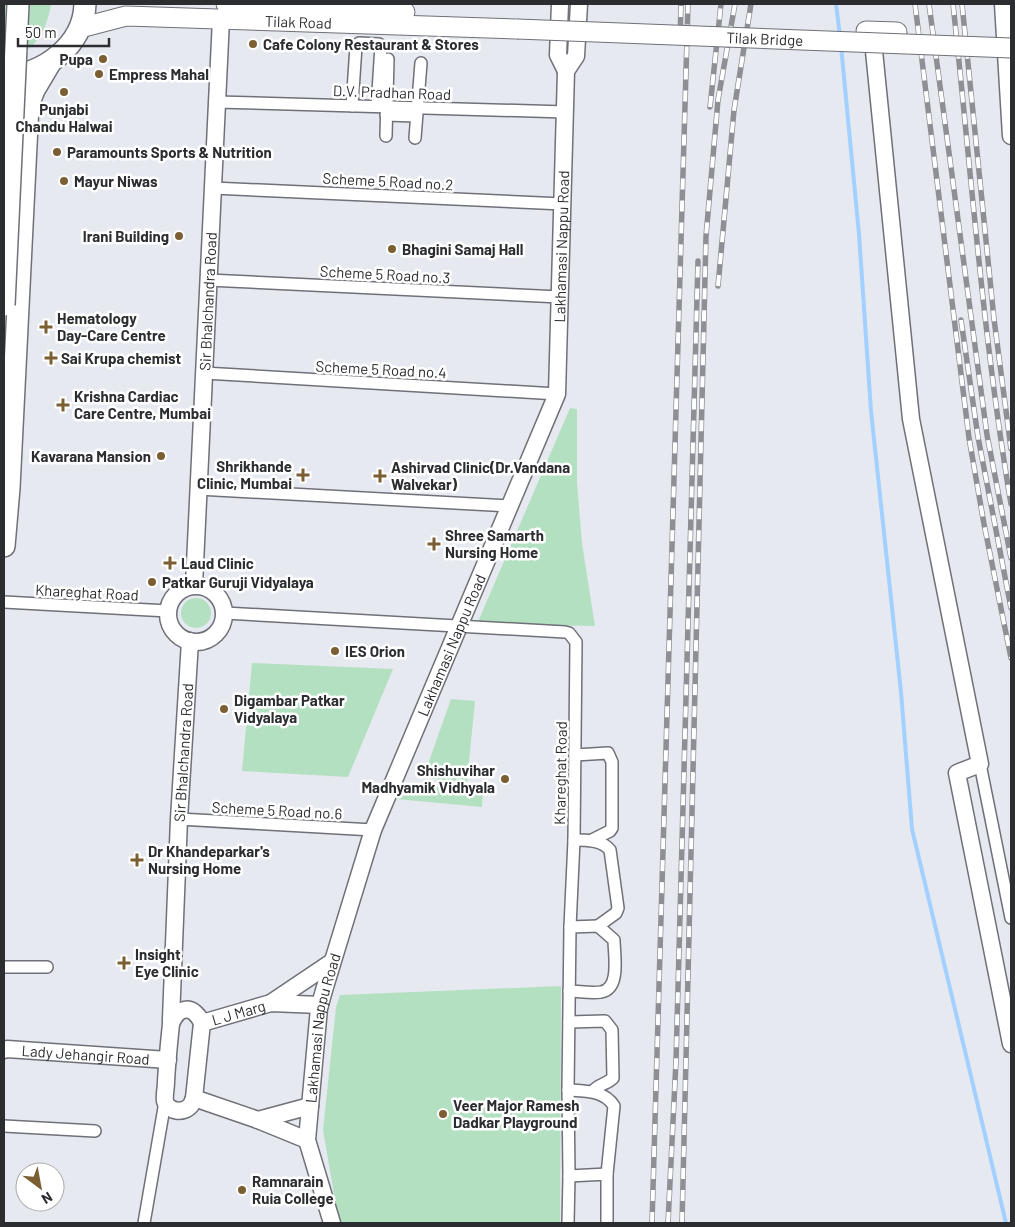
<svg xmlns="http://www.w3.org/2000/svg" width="1015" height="1227" font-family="Barlow,sans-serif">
	<rect width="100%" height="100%" fill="#e7e9f1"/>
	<g fill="#b4e0c2">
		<path d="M 4,4 L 51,4 C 47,30 34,57 4,56 Z"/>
		<polygon points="570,408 577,409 577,483 582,543 595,626 477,624"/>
		<circle cx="196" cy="613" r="15"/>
		<polygon points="252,663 393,669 348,777 242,771"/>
		<polygon points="451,699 475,701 467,782 423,778"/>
		<polygon points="425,786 483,788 482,807 396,799"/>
		<polygon points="561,986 560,1223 339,1223 323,1130 336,1007 340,995"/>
	</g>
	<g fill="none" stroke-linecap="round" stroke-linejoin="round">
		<g stroke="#a2d0ff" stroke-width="4">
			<polyline points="836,4 840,36"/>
			<polyline points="841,46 859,234 871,411 901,692 912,829 1006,1223"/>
		</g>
		<defs>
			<g id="street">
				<polyline points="217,102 565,112"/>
				<polyline points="352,106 356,46 359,43 379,44 381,46 377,106"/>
				<polyline points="386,115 416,116"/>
				<polyline points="386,136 388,59"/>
				<polyline points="415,138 421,63"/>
				<polyline points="213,188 563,204"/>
				<polyline points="208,280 560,297"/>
				<polyline points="204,373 557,394"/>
				<polyline points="198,489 510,506"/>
				<polyline points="4,602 168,611"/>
				<polyline points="225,613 565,632 569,633 576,642 574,840 570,927 568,1090 569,1176 607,1174 607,1223"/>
				<polyline points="575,755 608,753 612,762 612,828 610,831 592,840"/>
				<polyline points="980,764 1011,918"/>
				<polyline points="179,819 373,830"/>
				<path d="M 574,840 C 586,840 602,840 610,850 L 618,908 L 616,913 L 598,926"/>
				<polyline points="4,967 47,967"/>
				<path d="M 569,991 C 579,991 591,994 601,992 C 621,989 614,954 614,940 L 598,926 L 570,927"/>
				<path d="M 569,1022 L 605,1021 L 612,1030 L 613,1078 C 607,1084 599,1084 593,1091"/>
				<path d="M 568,1090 C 584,1091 604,1090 614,1106 L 607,1174"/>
				<polyline points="4,1126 95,1131"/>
				<polyline points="144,1223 165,1102"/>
				<polyline points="568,1223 569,1176"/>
			</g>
			<g id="secondary">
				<polyline points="560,4 558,55 566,71"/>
				<polyline points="1003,4 1011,136"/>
				<polyline points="875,31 874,51 911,419 980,764 957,773 1011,1044"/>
				<path id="s1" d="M 194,585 L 221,19"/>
				<circle cx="196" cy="614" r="28"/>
				<polyline points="271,1003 332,962"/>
				<path id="s2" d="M 202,1023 L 271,1003 L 320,1005"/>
				<path id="s3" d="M 171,1024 C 178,1005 194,1005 202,1023 L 194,1098 C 193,1101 192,1103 191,1105 C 184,1114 168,1112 165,1101 C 164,1096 166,1088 166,1082 C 167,1062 169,1043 171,1024 L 171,1019 L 179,819 L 190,641"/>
				<path id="s4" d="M 4,1050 L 7,1049 L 168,1060"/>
				<polyline points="194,1098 258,1120 307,1140"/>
				<polyline points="258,1120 310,1106"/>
				<path id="s5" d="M 332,1223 L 307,1140 L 319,1008 L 325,987 L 373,830 L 557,394 L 566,71 L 576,56 L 579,4"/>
			</g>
			<g id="primary">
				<polyline points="226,4 405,12"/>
				<path id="s6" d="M 80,28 L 126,16 L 517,29"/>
				<polyline points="866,31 897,32"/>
			</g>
			<g id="highway">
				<path d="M 4,76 C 43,76 84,45 85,4"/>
				<polyline points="4,546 9,488 28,105 34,90 50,63"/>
			</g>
		</defs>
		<use href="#street" stroke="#6f7078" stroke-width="14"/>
		<use href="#secondary" stroke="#6f7078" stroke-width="19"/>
		<use href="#primary" stroke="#6f7078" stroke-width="21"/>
		<use href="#highway" stroke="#6f7078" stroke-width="24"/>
		<use href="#street" stroke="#fff" stroke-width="11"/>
		<use href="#secondary" stroke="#fff" stroke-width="16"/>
		<use href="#primary" stroke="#fff" stroke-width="19"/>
		<use href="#highway" stroke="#fff" stroke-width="21"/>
		<defs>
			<g id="rail">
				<polyline points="915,4 969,438 984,524 1011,658"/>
				<polyline points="929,4 987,435 1011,558"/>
				<path d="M 953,4 C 971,171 983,338 1011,504"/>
				<polyline points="962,4 994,319 1011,449"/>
				<polyline points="680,39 681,4"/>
				<polyline points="710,107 721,4"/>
				<polyline points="718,286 734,110 751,4"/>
				<polyline points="961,320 978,437 1011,608"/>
				<polyline points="652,1223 688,4"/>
				<polyline points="668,1223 676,1061 698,261"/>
				<polyline points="682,1223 706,236 718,100 735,4"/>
			</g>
		</defs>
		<use href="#rail" stroke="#8d8f94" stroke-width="5.5"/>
		<use href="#rail" stroke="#fff" stroke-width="4" stroke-dasharray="11" stroke-linecap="butt"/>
		<defs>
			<g id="primary-bridge">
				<path id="s7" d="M 517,29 L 1011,48"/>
			</g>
			<polyline id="highway-bridge" points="4,305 18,4"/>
		</defs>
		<use href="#primary-bridge" stroke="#6f7078" stroke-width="21" stroke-linecap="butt"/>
		<use href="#highway-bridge" stroke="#6f7078" stroke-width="24" stroke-linecap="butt"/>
		<use href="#primary-bridge" stroke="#fff" stroke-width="19"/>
		<use href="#highway-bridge" stroke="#fff" stroke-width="21"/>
	</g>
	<g fill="#7b5e32" stroke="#fff" stroke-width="2">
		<circle cx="253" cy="44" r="5"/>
		<circle cx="103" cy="59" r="5"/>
		<circle cx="99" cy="74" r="5"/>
		<circle cx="64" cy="92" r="5"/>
		<circle cx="57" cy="152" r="5"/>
		<circle cx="64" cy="181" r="5"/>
		<circle cx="179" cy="236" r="5"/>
		<circle cx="392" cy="249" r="5"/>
		<path d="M43.5 319.5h5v5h5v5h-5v5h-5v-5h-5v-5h5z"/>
		<path d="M48.5 350.5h5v5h5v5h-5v5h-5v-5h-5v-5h5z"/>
		<path d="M60.5 397.5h5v5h5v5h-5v5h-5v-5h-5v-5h5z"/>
		<circle cx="161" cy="456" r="5"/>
		<path d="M300.5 467.5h5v5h5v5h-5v5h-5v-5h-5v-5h5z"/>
		<path d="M377.5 468.5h5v5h5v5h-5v5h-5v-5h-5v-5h5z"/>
		<path d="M431.5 536.5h5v5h5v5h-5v5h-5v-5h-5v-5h5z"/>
		<path d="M167.5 555.5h5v5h5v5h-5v5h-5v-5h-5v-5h5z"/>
		<circle cx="152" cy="582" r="5"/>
		<circle cx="335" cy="651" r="5"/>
		<circle cx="224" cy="709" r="5"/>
		<circle cx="505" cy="779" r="5"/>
		<path d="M134.5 852.5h5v5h5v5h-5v5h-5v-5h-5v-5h5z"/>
		<path d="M121.5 955.5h5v5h5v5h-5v5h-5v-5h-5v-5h5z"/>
		<circle cx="443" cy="1114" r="5"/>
		<circle cx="242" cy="1190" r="5"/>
	</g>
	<g text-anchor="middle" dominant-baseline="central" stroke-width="5" stroke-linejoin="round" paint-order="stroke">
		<g font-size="15" fill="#2c2d30" stroke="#fff">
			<text stroke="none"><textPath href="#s6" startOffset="220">Tilak Road</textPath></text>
			<text stroke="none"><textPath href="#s7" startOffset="248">Tilak Bridge</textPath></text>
			<text transform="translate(392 92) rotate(2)">D.V. Pradhan Road</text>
			<text transform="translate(388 181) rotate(3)">Scheme 5 Road no.2</text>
			<text stroke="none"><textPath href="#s5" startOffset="1026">Lakhamasi Nappu Road</textPath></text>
			<text transform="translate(385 274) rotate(3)">Scheme 5 Road no.3</text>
			<text stroke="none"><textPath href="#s1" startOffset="284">Sir Bhalchandra Road</textPath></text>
			<text transform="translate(381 369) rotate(3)">Scheme 5 Road no.4</text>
			<text transform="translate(87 592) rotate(3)">Khareghat Road</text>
			<text stroke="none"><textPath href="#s5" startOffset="606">Lakhamasi Nappu Road</textPath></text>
			<text stroke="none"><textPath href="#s3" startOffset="508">Sir Bhalchandra Road</textPath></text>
			<text transform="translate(560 773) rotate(-89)">Khareghat Road</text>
			<text transform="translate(277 810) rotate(3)">Scheme 5 Road no.6</text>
			<text stroke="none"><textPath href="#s2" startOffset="38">L J Marg</textPath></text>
			<text stroke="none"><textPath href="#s5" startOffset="200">Lakhamasi Nappu Road</textPath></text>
			<text stroke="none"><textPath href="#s4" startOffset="82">Lady Jehangir Road</textPath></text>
		</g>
		<g font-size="15" font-weight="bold" fill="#2c2d30" stroke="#fff" text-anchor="start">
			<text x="263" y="44">Cafe Colony Restaurant &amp; Stores</text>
			<text x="93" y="59" text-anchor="end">Pupa</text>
			<text x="109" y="74">Empress Mahal</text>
			<text x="64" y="109" text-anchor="middle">Punjabi<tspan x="64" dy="17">Chandu Halwai</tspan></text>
			<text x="67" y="152">Paramounts Sports &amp; Nutrition</text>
			<text x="74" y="181">Mayur Niwas</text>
			<text x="169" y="236" text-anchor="end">Irani Building</text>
			<text x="402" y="249">Bhagini Samaj Hall</text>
			<text x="57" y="318">Hematology<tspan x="57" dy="17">Day-Care Centre</tspan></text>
			<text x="61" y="358">Sai Krupa chemist</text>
			<text x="74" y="396">Krishna Cardiac<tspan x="74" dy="17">Care Centre, Mumbai</tspan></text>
			<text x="151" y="456" text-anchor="end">Kavarana Mansion</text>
			<text x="292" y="466" text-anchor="end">Shrikhande<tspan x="292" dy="17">Clinic, Mumbai</tspan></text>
			<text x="391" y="467">Ashirvad Clinic(Dr.Vandana<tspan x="391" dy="17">Walvekar)</tspan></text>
			<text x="445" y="535">Shree Samarth<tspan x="445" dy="17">Nursing Home</tspan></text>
			<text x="181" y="563">Laud Clinic</text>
			<text x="162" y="582">Patkar Guruji Vidyalaya</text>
			<text x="345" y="651">IES Orion</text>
			<text x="234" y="700">Digambar Patkar<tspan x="234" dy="17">Vidyalaya</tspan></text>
			<text x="495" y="770" text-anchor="end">Shishuvihar<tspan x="495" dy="17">Madhyamik Vidhyala</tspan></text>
			<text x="148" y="851">Dr Khandeparkar's<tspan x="148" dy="17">Nursing Home</tspan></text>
			<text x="135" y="954">Insight<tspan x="135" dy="17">Eye Clinic</tspan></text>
			<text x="453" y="1105">Veer Major Ramesh<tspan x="453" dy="17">Dadkar Playground</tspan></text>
			<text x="252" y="1181">Ramnarain<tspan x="252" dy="17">Ruia College</tspan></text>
		</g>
	</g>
	<rect width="1015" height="1227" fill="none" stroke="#2c2d30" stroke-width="10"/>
	<g transform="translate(40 1187) rotate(148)"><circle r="24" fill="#ffffff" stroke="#ababac"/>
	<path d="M0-4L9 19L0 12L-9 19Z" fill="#7b5e32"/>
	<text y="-8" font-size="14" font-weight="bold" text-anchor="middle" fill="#2c2d30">N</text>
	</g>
	<path d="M18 38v8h91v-8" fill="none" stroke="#2c2d30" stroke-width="2.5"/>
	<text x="25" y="38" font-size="15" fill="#2c2d30" stroke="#ffffff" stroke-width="4" paint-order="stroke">50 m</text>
</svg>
